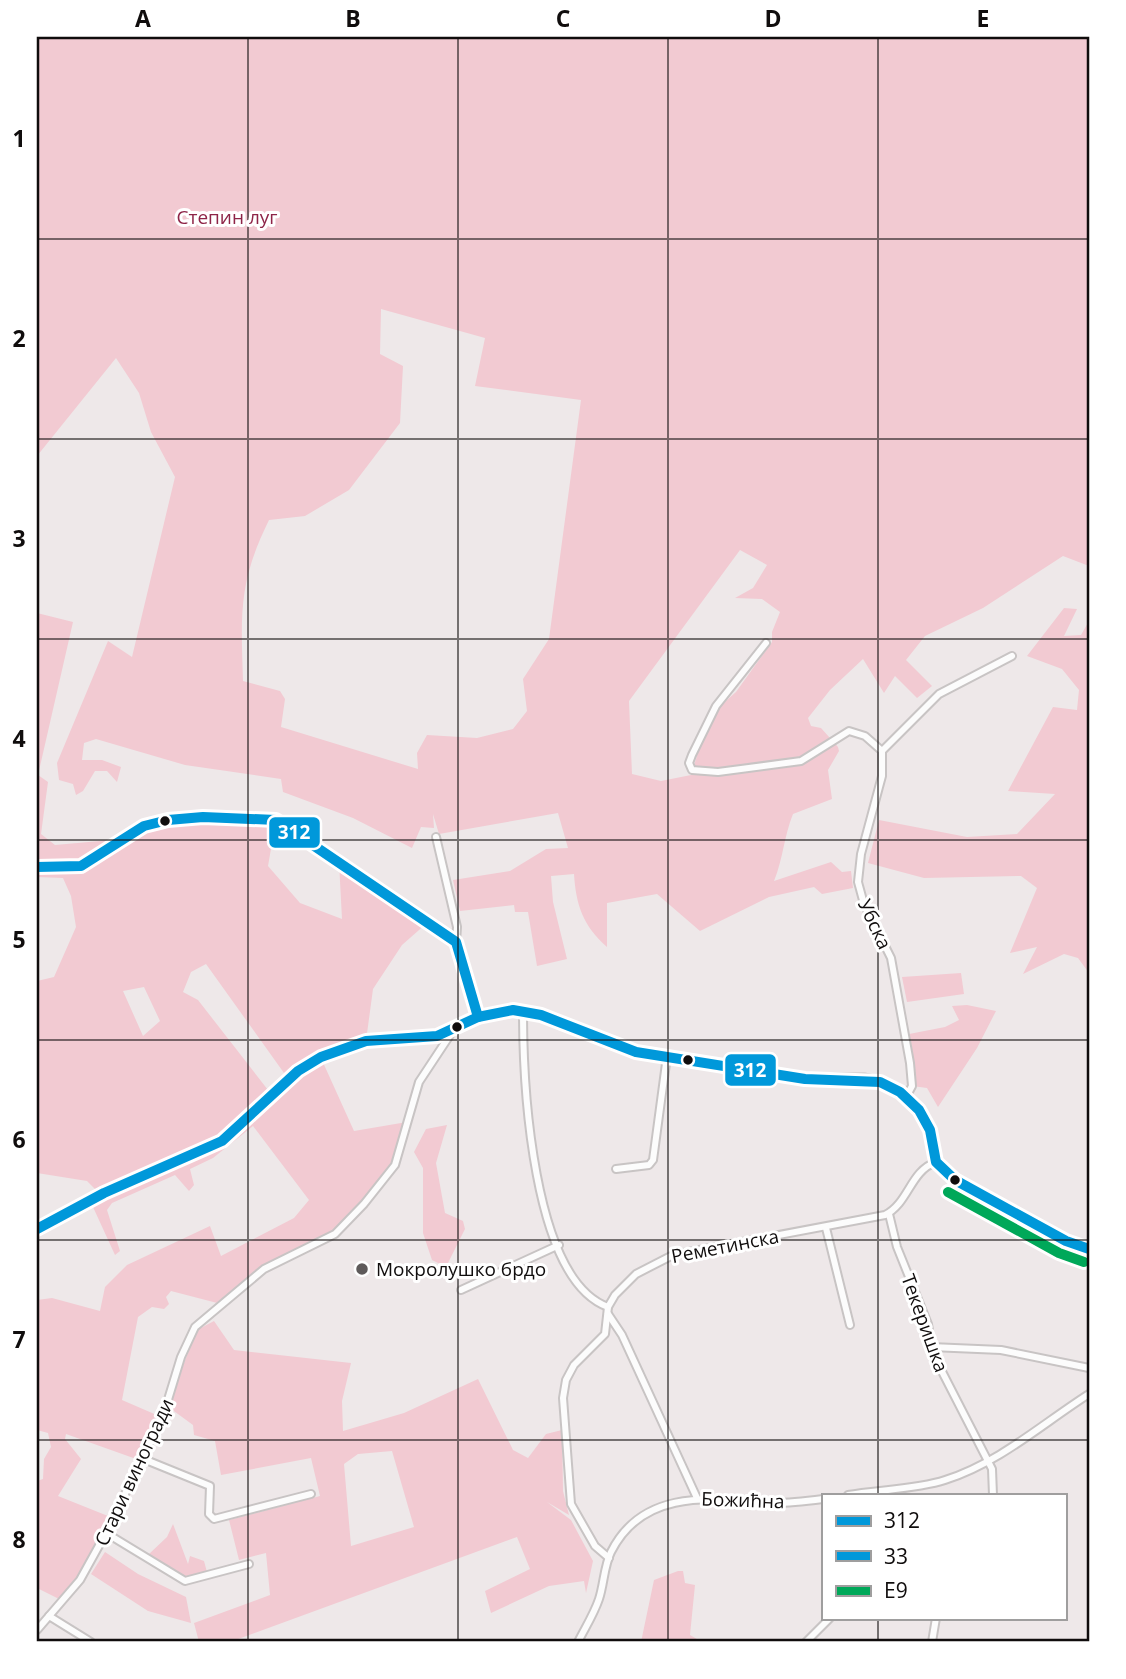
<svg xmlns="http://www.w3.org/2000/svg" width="1126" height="1679" font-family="'Open Sans',sans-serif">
	<rect width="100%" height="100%" fill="#eee8e9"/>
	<g fill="#f2cad2" fill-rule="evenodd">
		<path d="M 37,37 L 1089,37 L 1089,566 L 1063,556 L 983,608 L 925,636 L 906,660 L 932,686 L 917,698 L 895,676 L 884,693 L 863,659 L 830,690 L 808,718 L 811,726 L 821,728 L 838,747 L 839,751 L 828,770 L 832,799 L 793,814 C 784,836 783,859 774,881 L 831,862 L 842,872 L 851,871 L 853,888 L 822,894 L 814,887 L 769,897 L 700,931 L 657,894 L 607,903 L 607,947 C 583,926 576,905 574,874 L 551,876 L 553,902 L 567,959 L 537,966 L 528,912 L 515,912 L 514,905 L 460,911 L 453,880 L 510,871 L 546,849 L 568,848 L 558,813 L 439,834 L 433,814 L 434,828 L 421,827 L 412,848 L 353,818 L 283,792 L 281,779 L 185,765 L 96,739 L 84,743 L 82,760 L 102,760 L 121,767 L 117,782 L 107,771 L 95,771 L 83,791 L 76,795 L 73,784 L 59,780 L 57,763 L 108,641 L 132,657 L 175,477 L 151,432 L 139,393 L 116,358 L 37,456 ZM 381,309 L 485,338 L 475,386 L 581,400 L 549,639 L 523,679 L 527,711 L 513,729 L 477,738 L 427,735 L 417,753 L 418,769 L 281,727 L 285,699 L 280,691 L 243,681 C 241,614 238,583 269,520 L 305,516 L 349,490 L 400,423 L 403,366 L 380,354 ZM 740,550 L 767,565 L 753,588 L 735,598 L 762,599 L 780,612 L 772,632 L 772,642 L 736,692 L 719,707 L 701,743 L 691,775 L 661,781 L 632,774 L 629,701 Z"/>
		<polygon points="1064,608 1077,609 1064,636 1081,635 1089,621 1089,973 1078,958 1064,954 1023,974 1037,947 1010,953 1037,888 1021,876 924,878 868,863 879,820 967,837 1017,834 1055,794 1008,791 1053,707 1077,710 1079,690 1062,669 1027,656"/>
		<path d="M 37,613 L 73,622 L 38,775 L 48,782 L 41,834 L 55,845 L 111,840 L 105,852 L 154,823 L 276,820 L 268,866 L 300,903 L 342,919 L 339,862 L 427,923 L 402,945 L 373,989 L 366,1041 L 321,1058 L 354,1131 L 407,1122 L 394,1162 L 338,1235 L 279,1261 L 221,1304 L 171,1291 L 166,1297 L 169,1304 L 164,1309 L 152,1307 L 138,1317 L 122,1400 L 159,1416 L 139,1460 L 66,1434 L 65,1439 L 81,1459 L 58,1496 L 113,1518 L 83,1576 L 63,1601 L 37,1588 L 37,1481 L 43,1479 L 44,1459 L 51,1447 L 48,1433 L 37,1430 L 37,1300 L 52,1298 L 100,1311 L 105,1287 L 127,1265 L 210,1226 L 221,1256 L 294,1218 L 309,1200 L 253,1126 L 213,1158 L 190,1169 L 194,1185 L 189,1191 L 175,1175 L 112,1203 L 107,1210 L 120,1251 L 115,1255 L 93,1207 L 97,1191 L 87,1181 L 37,1173 L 37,981 L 54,977 L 76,927 L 71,896 L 63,878 L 37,877 ZM 206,964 L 284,1073 L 268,1090 L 198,1000 L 183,992 L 191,972 ZM 144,987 L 160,1021 L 143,1036 L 123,991 Z"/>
		<polygon points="961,973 964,994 907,1002 902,977"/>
		<polygon points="967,1005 996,1011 977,1048 938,1107 927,1088 912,1086 904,1035 945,1027 959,1020 952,1006"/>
		<polygon points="447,1125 436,1163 445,1213 463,1221 465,1229 446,1267 432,1260 423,1233 423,1168 414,1152 426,1129"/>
		<path d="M 214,1321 L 234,1350 L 351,1363 L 342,1401 L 343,1431 L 404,1413 L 478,1379 L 513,1450 L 528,1458 L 546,1434 L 562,1430 L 563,1491 L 569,1515 L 547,1502 L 571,1520 L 593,1561 L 586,1593 L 584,1581 L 549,1586 L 491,1613 L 485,1591 L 530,1569 L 517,1537 L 230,1642 L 199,1642 L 194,1623 L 270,1595 L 266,1553 L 239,1560 L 229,1520 L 320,1496 L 311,1458 L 221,1475 L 215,1441 L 194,1435 L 193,1425 L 167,1406 L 197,1330 ZM 392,1451 L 414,1527 L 351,1546 L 344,1464 L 358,1454 Z"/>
		<polygon points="173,1524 188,1564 190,1556 204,1561 208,1576 187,1581 148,1555 167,1537"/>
		<polygon points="105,1552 138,1574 186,1597 191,1623 148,1611 91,1574"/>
		<polygon points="678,1571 683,1571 685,1583 695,1585 690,1635 702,1642 641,1642 654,1580"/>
	</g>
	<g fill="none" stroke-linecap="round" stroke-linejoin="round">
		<defs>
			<g id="street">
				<polyline points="766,643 716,706 692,755 689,763 692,770 718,772 801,761 849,731 865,736 882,751"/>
				<polyline points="436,837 457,927 456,942"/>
				<path d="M 523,1011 C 523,1079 531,1279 608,1307"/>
				<polyline points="906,1097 912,1086 910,1063 891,958 864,904 858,882 861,854 882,776 882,751 939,694 1012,656"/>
				<polyline points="616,1169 649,1165 653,1160 667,1056"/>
				<polyline points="889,1214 897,1247 928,1324 933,1354 992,1469 993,1495"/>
				<polyline points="826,1228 850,1325"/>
				<polyline points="461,1290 559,1245"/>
				<polyline points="608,1314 622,1335 697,1498"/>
				<polyline points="931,1347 1001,1350 1089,1368"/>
				<polyline points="141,1458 210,1486 209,1514 214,1519 311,1494"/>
				<path d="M 848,1495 C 878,1490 918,1489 945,1480 C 999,1463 1042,1424 1089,1394"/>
				<polyline points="106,1533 185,1581 249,1564"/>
				<path d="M 609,1558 L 595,1546 L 571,1504 L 563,1398 L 566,1380 L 574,1365 L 605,1334 L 608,1307 L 615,1295 L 636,1274 L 673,1255 L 885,1215 C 909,1203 910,1171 936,1162"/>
				<polyline points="49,1616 91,1642"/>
				<polyline points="37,1630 80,1580 106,1533 163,1416 181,1357 195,1327 264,1269 335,1234 364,1204 395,1165 419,1082 452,1032"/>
				<path d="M 578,1642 C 585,1628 594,1614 599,1599 C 604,1584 604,1566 611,1552 C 644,1486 716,1499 775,1503 C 791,1503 807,1501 823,1499"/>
				<polyline points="806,1642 830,1618"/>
				<polyline points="932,1642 936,1618"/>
			</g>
			<g id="secondary">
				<polyline points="37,867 81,866 144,826 168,820 203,817 276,820 456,942 478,1017"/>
				<polyline points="37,1229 104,1193 222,1141 298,1071 321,1057 366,1041 437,1036 478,1017 513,1010 541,1015 636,1052 805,1079 865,1079 880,1082 900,1092 919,1110 930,1130 936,1162 949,1176 1066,1241 1089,1249"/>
			</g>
		</defs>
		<use href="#street" stroke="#c8c4c4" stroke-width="10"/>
		<use href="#secondary" stroke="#c8c4c4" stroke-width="13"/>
		<use href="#street" stroke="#fcfcfc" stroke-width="6"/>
		<use href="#secondary" stroke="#fcfcfc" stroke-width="10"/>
		<defs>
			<g id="bus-1">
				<polyline points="37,867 81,866 144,826 168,820 203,817 276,820 456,942 478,1017"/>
				<polyline points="37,1229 104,1193 222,1141 298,1071 321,1057 366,1041 437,1036 478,1017 513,1010 541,1015 636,1052 805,1079 880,1082 900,1092 919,1110 930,1130 936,1162 955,1180"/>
			</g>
			<polyline id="bus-2" points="955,1180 1066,1241 1089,1249"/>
			<polyline id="bus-3" points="948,1192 1059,1253 1084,1262"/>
		</defs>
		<use href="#bus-1" stroke="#fff" stroke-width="16"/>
		<use href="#bus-2" stroke="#fff" stroke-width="16"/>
		<use href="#bus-3" stroke="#fff" stroke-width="16"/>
		<use href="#bus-1" stroke="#0098da" stroke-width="10"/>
		<use href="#bus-2" stroke="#0098da" stroke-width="10"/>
		<use href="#bus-3" stroke="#00a859" stroke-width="10"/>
	</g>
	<path fill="none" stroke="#100d0d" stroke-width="2" stroke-opacity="0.55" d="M 248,37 L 248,1642M 458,37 L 458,1642M 668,37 L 668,1642M 878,37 L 878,1495M 37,239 L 1089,239M 37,439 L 1089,439M 37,639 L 1089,639M 37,840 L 1089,840M 37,1040 L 1089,1040M 37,1240 L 1089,1240M 37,1440 L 1089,1440M 878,1618 L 878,1642"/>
	<g fill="#100d0d" stroke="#fff" stroke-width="2.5">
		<circle cx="165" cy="821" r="6"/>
		<circle cx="457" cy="1027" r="6"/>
		<circle cx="688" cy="1060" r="6"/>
		<circle cx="955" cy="1180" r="6"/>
	</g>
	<circle fill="#5e5a5a" stroke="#fff" stroke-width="2.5" cx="362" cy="1269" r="7"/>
	<g text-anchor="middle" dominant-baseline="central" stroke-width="6" stroke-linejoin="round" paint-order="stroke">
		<g font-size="19" fill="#8e2448" stroke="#fff">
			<text x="227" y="217">Степин луг</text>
		</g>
		<g font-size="19" fill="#100d0d" stroke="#fff">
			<text transform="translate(875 924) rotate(65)">Убска</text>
			<text transform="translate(725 1246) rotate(-11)">Реметинска</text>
			<text transform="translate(925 1323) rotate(70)">Текеришка</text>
			<text transform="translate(134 1472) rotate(-65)">Стари виногради</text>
			<text transform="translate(743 1500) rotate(2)">Божићна</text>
		</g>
		<g font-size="19" fill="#100d0d" stroke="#fff" text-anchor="start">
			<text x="376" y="1269">Мокролушко брдо</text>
		</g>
	</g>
	<g stroke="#fff" stroke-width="2.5">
		<rect x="268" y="816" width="53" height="33" rx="7" fill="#0098da"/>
		<rect x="724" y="1053" width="53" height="34" rx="7" fill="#0098da"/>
	</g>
	<g font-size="19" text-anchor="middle" font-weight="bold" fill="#fff">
		<text x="294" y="839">312</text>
		<text x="750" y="1077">312</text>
	</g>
	<rect width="1126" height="1679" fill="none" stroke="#ffffff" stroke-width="77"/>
	<rect x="822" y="1494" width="245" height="126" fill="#ffffff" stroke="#9f9e9e" stroke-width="2"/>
	<rect x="836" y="1516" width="35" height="10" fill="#0098da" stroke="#9f9e9e" stroke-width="2"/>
	<text x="884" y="1528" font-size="21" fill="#100d0d">312</text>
	<rect x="836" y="1551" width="35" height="10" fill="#0098da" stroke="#9f9e9e" stroke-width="2"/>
	<text x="884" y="1564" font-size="21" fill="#100d0d">33</text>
	<rect x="836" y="1586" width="35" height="10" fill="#00a859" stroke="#9f9e9e" stroke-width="2"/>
	<text x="884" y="1598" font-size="21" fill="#100d0d">E9</text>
	<rect x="38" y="38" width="1050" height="1602" fill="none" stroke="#100d0d" stroke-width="2.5"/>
	<g font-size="23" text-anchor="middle" font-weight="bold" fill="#100d0d">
		<text x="143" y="27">A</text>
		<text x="353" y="27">B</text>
		<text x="563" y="27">C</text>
		<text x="773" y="27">D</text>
		<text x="983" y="27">E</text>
		<text x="19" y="147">1</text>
		<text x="19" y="347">2</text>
		<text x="19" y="547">3</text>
		<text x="19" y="747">4</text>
		<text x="19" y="948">5</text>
		<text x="19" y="1148">6</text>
		<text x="19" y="1348">7</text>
		<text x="19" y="1548">8</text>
	</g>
</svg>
